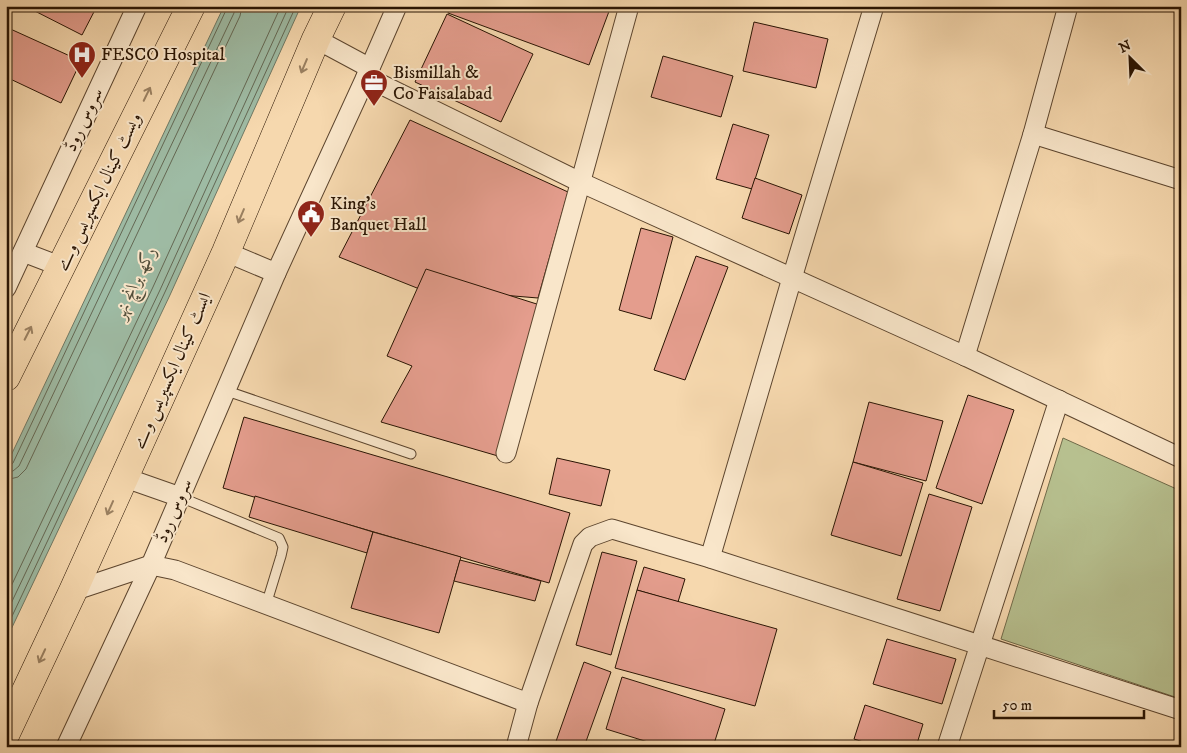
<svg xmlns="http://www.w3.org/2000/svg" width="1187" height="753" font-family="'IM FELL DW Pica',Amiri,serif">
	<rect width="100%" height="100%" fill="#f6d8ae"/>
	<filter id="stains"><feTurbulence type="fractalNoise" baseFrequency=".004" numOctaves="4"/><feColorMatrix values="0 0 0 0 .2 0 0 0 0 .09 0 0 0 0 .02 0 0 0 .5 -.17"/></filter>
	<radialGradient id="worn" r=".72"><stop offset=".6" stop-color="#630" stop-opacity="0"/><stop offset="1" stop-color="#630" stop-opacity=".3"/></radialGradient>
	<polygon fill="#b7c08f" stroke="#706a49" points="1063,438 1181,491 1181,699 1001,639"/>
	<polygon fill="#9ebba4" stroke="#6f7864" points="224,6 301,6 170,295 6,640 6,466"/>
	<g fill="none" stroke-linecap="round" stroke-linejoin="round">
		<g stroke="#646854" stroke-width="1">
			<polyline points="6,466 10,466 13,463 228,6"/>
			<polyline points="6,473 13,471 19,466 234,13 235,6"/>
			<polyline points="6,480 18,477 26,469 240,16 242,6"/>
			<polyline points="6,597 153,287 281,6"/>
			<polyline points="6,614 160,290 289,6"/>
			<polyline points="6,629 165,292 296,6"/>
		</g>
	</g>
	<g fill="#e49d8d" stroke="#291403">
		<polygon points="25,6 97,6 82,35"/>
		<polygon points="451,6 611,6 589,65 448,13"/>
		<polygon points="447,14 533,54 501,122 415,82"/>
		<polygon points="754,22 828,39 816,88 743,71"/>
		<polygon points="6,27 81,61 61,103 6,77"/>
		<polygon points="663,56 733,76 721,117 651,97"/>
		<polygon points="410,120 568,192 538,298 417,288 339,257"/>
		<polygon points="733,124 769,135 752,189 716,179"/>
		<polygon points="755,178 802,195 789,234 742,218"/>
		<polygon points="641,228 673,237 651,319 619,310"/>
		<polygon points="696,256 728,267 685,380 654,370"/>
		<polygon points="426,269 543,306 498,456 381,422 412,366 387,356"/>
		<polygon points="968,395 1014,410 982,504 936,488"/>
		<polygon points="869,402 943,421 926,481 853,462"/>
		<polygon points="244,417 570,513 549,583 223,488"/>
		<polygon points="557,458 610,470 601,506 549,494"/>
		<polygon points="853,462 923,483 901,556 831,535"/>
		<polygon points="929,494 972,507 940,611 897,599"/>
		<polygon points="255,496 373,532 367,553 249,517"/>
		<polygon points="373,532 461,557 439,633 351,608"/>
		<polygon points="602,552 637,561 611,655 576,645"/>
		<polygon points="460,560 541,581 535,601 454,581"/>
		<polygon points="644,567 685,579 678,602 637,590"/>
		<polygon points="637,590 777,629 755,706 615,668"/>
		<polygon points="887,639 956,659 942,704 873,684"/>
		<polygon points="584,662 611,672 584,747 554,747"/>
		<polygon points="622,677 725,709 713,747 664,747 606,729"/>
		<polygon points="865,705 923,724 916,747 879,747 854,739"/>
	</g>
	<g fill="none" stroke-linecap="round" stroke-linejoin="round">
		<defs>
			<g id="service">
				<polyline points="227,391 411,454"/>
				<polyline points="180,497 279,538 283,547 281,556 266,605"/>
			</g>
			<g id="minor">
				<polyline points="1068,6 1033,134 965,356 1181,458"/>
				<polyline points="316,39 370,68"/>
				<polyline points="366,77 580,182 965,356"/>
				<polyline points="1033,134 1181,180"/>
				<polyline points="23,252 62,267"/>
				<polyline points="276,273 366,77 397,6"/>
				<polyline points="6,288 137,6"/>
				<polyline points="506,453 629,6"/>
				<polyline points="123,477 180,497"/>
				<polyline points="710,558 792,278 874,6"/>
				<polyline points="73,591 151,565 175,570 528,703"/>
				<polyline points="66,747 151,565 276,273 226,252"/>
				<polyline points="516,747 528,703 583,544 590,537 612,529 710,558 1181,710"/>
				<polyline points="947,747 1059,400"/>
			</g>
			<g id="primary">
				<polyline points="6,377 191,6"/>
				<polyline points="6,733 73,591 226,252 316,39 332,6"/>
			</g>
		</defs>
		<use href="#service" stroke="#5c452e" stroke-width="11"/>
		<use href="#minor" stroke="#5c452e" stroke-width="21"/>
		<use href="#primary" stroke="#291403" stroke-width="29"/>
		<use href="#service" stroke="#f9e6ca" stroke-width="9"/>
		<use href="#minor" stroke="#f9e6ca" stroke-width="19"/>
		<use href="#primary" stroke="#f6d8ae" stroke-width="28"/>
	</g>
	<defs><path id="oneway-shaft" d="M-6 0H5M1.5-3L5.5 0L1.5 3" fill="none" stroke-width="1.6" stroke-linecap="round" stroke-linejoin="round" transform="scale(1.25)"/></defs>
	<g stroke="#9a8061">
		<use href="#oneway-shaft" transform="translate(304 66) rotate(113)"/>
		<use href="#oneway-shaft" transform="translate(147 94) rotate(-64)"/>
		<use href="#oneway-shaft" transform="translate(241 216) rotate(113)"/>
		<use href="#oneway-shaft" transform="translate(28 333) rotate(-63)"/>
		<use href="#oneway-shaft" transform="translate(110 508) rotate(114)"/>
		<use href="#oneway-shaft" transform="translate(42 656) rotate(115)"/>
	</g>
	<defs>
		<symbol id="hospital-pin" viewBox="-11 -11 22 30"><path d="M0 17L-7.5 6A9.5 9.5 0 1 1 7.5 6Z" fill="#8f2418" stroke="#f9e6ca"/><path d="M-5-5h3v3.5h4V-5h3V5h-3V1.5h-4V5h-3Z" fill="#fff"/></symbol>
		<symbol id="office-pin" viewBox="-11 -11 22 30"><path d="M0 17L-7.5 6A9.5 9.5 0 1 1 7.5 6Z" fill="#8f2418" stroke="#f9e6ca"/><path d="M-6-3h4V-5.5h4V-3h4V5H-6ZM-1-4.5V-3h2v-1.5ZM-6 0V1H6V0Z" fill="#fff"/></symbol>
		<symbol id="civic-pin" viewBox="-11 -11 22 30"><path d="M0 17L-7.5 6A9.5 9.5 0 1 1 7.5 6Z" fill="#8f2418" stroke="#f9e6ca"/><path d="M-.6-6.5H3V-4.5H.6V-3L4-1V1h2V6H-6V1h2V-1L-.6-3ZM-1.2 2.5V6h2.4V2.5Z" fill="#fff"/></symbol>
	</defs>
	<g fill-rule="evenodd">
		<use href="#hospital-pin" x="66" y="39" width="32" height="43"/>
		<use href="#office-pin" x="358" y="67" width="32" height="43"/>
		<use href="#civic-pin" x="295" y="198" width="32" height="43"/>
	</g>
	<g text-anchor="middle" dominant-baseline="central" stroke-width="4" stroke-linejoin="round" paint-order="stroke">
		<g font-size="18" fill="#291403" stroke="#f9e6ca" text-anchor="start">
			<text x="101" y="55">FESCO Hospital</text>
			<text x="393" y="73">Bismillah &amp;<tspan x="393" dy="21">Co Faisalabad</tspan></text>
			<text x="330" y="204">King's<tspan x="330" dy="21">Banquet Hall</tspan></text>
		</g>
		<g font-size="18" fill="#291403" stroke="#f9e6ca">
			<text transform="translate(84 120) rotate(-65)">سروس روڈ</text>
			<text transform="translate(99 192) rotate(-64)">ویسٹ کینال ایکسپریس وے</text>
			<text transform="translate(172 371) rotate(-66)">ایسٹ کینال ایکسپریس وے</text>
			<text transform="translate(174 511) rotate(-67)">سروس روڈ</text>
		</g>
		<g font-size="19" font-style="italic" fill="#524e3b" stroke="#f9e6ca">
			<text transform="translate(135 283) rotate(-65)">رکھ برانچ نہر</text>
		</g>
	</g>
	<rect width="1187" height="753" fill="none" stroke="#f6d8ae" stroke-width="25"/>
	<rect x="8" y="8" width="1172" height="738" fill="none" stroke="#291403" stroke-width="2.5"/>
	<rect x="12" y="12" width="1162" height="728" fill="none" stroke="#291403"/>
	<g transform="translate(1130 58) rotate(336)" stroke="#f9e6ca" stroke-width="4" paint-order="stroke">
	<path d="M0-4L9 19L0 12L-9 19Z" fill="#291403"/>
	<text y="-8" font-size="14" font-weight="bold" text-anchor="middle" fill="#291403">N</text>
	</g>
	<path d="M994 710v8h150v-8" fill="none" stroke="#291403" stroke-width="2.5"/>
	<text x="1002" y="710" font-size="15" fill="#291403" stroke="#f9e6ca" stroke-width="4" paint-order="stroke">50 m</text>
	<rect width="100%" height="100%" filter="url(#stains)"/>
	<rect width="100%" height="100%" fill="url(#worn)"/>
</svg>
